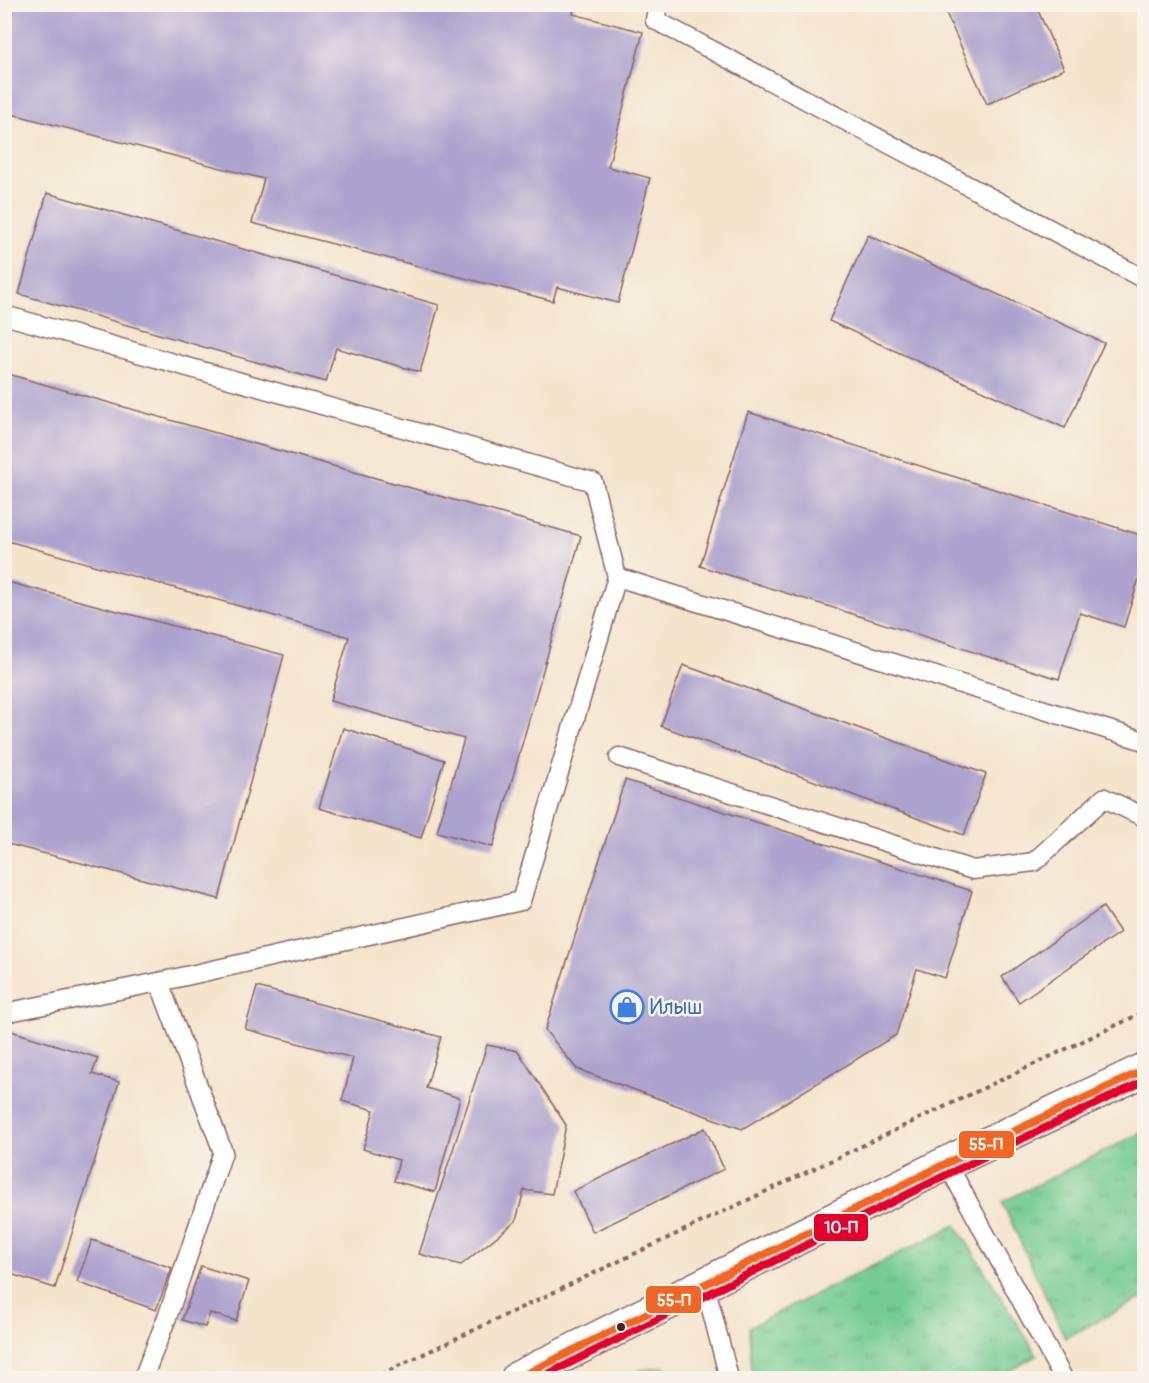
<svg xmlns="http://www.w3.org/2000/svg" width="1149" height="1383" font-family="Pangolin,sans-serif">
	<defs>
		<pattern id="grass-tufts" width="24" height="20" patternUnits="userSpaceOnUse" patternTransform="scale(1.5)"><rect width="24" height="20" fill="#74cc92"/><path d="M3 7l-1-3M5 7V3M7 7l1-3M15 17l-1-3M17 17v-4M19 17l1-3" fill="none" stroke="#61a577"/></pattern>
	</defs>
	<rect width="100%" height="100%" fill="#f7f3e8"/>
	<filter id="ink" filterUnits="userSpaceOnUse"><feTurbulence type="fractalNoise" baseFrequency=".0167" numOctaves="2"/><feDisplacementMap in="SourceGraphic" scale="12" xChannelSelector="R" yChannelSelector="G"/><feConvolveMatrix kernelMatrix="1 2 1 2 8 2 1 2 1" color-interpolation-filters="sRGB"/></filter>
	<filter id="wash" filterUnits="userSpaceOnUse"><feTurbulence type="fractalNoise" baseFrequency=".008" numOctaves="4" result="noise"/><feDisplacementMap in="SourceGraphic" scale="24" xChannelSelector="R" yChannelSelector="G"/><feGaussianBlur stdDeviation="1.35" result="paint"/><feColorMatrix in="noise" values="0 0 0 0 0 0 0 0 0 0 0 0 0 0 0 0 0 1.4 0 .05"/><feComposite in="paint" operator="in"/></filter>
	<g filter="url(#wash)">
		<rect width="100%" height="100%" fill="#f4e4cc"/>
		<g fill="url(#grass-tufts)" stroke="#5f765e" stroke-width="1.5">
			<polygon points="1144,1131 1144,1297 1065,1338 1002,1202"/>
			<polygon points="956,1225 1037,1355 998,1378 752,1378 749,1327"/>
			<polygon points="664,1367 680,1378 625,1378 641,1370"/>
		</g>
		<g id="blocks">
			<g fill="#aba3cd">
				<polygon points="4,4 575,4 573,14 643,32 608,167 650,178 618,303 557,287 553,301 252,223 264,179 4,112"/>
				<polygon points="942,4 1035,4 1064,69 987,104"/>
				<polygon points="47,193 439,305 420,372 336,348 326,382 19,294"/>
				<polygon points="868,235 1104,343 1065,428 829,321"/>
				<polygon points="4,373 581,536 493,847 437,832 464,739 330,701 349,637 4,540"/>
				<polygon points="748,412 1144,536 1144,562 1124,627 1080,613 1059,679 700,566"/>
				<polygon points="4,581 284,655 219,899 4,843"/>
				<polygon points="683,665 986,774 964,835 661,726"/>
				<polygon points="343,728 444,760 421,838 319,808"/>
				<polygon points="625,780 972,891 945,978 917,969 896,1035 742,1129 577,1069 545,1030"/>
				<polygon points="1103,907 1120,932 1019,1002 1002,977"/>
				<polygon points="257,987 441,1037 426,1088 460,1098 435,1192 394,1181 399,1160 363,1149 374,1110 342,1101 353,1058 245,1029"/>
				<polygon points="11,1031 98,1058 92,1074 119,1082 55,1288 4,1272 4,1053"/>
				<polygon points="487,1045 518,1051 566,1125 552,1194 524,1190 516,1221 461,1265 419,1254"/>
				<polygon points="705,1128 724,1169 593,1232 573,1191"/>
				<polygon points="92,1240 172,1268 156,1310 77,1282"/>
				<polygon points="201,1266 249,1281 236,1321 210,1313 205,1327 182,1320"/>
			</g>
		</g>
	</g>
	<g filter="url(#ink)">
		<use href="#blocks" fill-opacity="0" stroke="#866463" stroke-width="1.5"/>
		<g fill="none" stroke-linecap="round" stroke-linejoin="round">
			<defs>
				<g id="service">
					<polyline points="658,4 655,20 1144,279"/>
					<polyline points="4,315 593,482 617,577"/>
					<polyline points="619,757 973,870 1034,862 1104,798 1144,817"/>
					<polyline points="4,1013 159,982 521,901 617,577 1144,741"/>
					<polyline points="947,1163 1063,1378"/>
					<polyline points="705,1285 729,1378"/>
					<polyline points="143,1378 168,1315 223,1152 159,982"/>
				</g>
				<polyline id="primary" points="518,1378 947,1163 1144,1070"/>
			</defs>
			<use href="#service" stroke="#866463" stroke-width="21"/>
			<use href="#primary" stroke="#866463" stroke-width="36"/>
			<polyline stroke="#866463" stroke-width="4" stroke-dasharray="4.5 4.5" stroke-linecap="butt" points="373,1378 1144,1012"/>
			<use href="#service" stroke="#fff" stroke-width="18"/>
			<use href="#primary" stroke="#fff" stroke-width="33"/>
			<defs>
				<polyline id="bus-1" points="518,1378 947,1163 1144,1070"/>
				<polyline id="bus-2" points="540,1378 952,1172 1144,1081"/>
			</defs>
			<use href="#bus-1" stroke="#f7f3e8" stroke-width="12"/>
			<use href="#bus-2" stroke="#f7f3e8" stroke-width="12"/>
			<use href="#bus-1" stroke="#f26522" stroke-width="8"/>
			<use href="#bus-2" stroke="#e4002b" stroke-width="8"/>
		</g>
	</g>
	<defs>
		<symbol id="shop-ring" viewBox="-11 -11 22 22"><circle r="9.5" fill="#f7f3e8" stroke="#3f7fe0" stroke-width="1.5"/><path d="M-5-2.5h2.3a2.7 3.5 0 0 1 5.4 0H5L5.5 6h-11ZM-1.5-2.5h3a1.5 2.3 0 0 0-3 0Z" fill="#3f7fe0"/></symbol>
	</defs>
	<g fill-rule="evenodd">
		<use href="#shop-ring" x="608" y="988" width="38" height="38"/>
	</g>
	<circle fill="#4a1f2b" stroke="#f7f3e8" stroke-width="2" cx="621" cy="1327" r="5"/>
	<g text-anchor="middle" dominant-baseline="central" stroke-width="5" stroke-linejoin="round" paint-order="stroke">
		<g font-size="21" fill="#366cbe" stroke="#f7f3e8" text-anchor="start">
			<text x="650" y="1007">Илыш</text>
		</g>
	</g>
	<g stroke="#f7f3e8" stroke-width="2">
		<rect x="958" y="1130" width="57" height="29" rx="6" fill="#f26522"/>
		<rect x="813" y="1213" width="56" height="29" rx="6" fill="#e4002b"/>
		<rect x="645" y="1285" width="57" height="29" rx="6" fill="#f26522"/>
	</g>
	<g font-size="16" text-anchor="middle" font-weight="bold" fill="#fff">
		<text x="986" y="1150">55-П</text>
		<text x="841" y="1233">10-П</text>
		<text x="674" y="1306">55-П</text>
	</g>
	<rect width="1149" height="1383" fill="none" stroke="#f7f3e8" stroke-width="24"/>
</svg>
